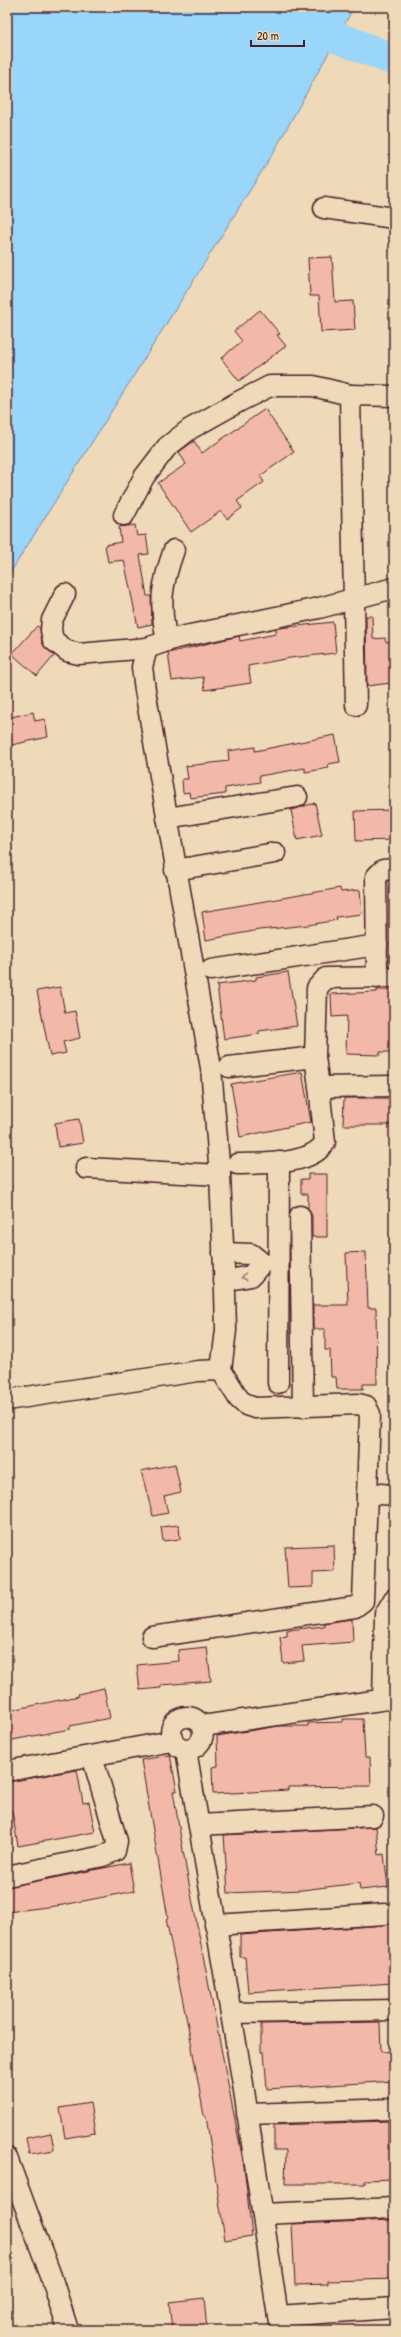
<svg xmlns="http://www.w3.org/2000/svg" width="401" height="2337" font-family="'Patrick Hand',sans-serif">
	<rect width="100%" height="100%" fill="#eed9b8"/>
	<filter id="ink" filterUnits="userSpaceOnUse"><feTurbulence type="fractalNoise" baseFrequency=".025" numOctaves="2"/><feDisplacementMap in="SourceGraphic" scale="8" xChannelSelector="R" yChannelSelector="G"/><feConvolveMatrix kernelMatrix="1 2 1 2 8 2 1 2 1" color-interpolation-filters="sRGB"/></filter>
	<g filter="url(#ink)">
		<polygon fill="#9ad5fa" stroke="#7a8ca7" points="7,7 354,7 272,155 7,578"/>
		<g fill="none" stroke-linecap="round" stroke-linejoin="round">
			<polyline stroke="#9ad5fa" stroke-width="32" points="261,7 394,60"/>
		</g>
		<g fill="#f2b9a9" stroke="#4a1f2b">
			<polygon points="332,257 335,302 353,301 355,330 321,332 319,296 310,296 308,258"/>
			<polygon points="260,310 280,334 277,335 286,346 239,381 221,358 242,341 234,331"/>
			<polygon points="265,409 294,452 260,476 264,482 237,501 242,508 227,519 221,511 191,532 158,483 186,464 179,452 194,441 202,453"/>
			<polygon points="135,525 137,536 146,535 149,554 140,555 147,596 151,596 152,624 138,627 124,560 108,562 105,545 121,542 119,527"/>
			<polygon points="366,616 372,616 373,639 385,638 386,642 394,641 394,675 391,676 391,683 367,686"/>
			<polygon points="333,622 336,653 290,658 248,666 251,683 205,690 203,677 172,681 168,653 239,636 240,641 276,634 276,629 279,628"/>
			<polygon points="37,626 40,628 42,643 54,656 37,676 12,654"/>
			<polygon points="33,712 35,721 45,719 48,737 7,746 7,718"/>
			<polygon points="335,735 340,762 328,764 329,768 305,772 305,768 259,776 260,782 225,788 225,794 190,798 189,792 183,793 182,779 188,779 186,766 229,761 228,751 255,747 255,751"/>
			<polygon points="315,803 322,835 297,840 291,810"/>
			<polygon points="394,810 394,840 356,841 355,811"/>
			<polygon points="340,888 341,892 360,890 362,914 336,917 337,920 308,925 259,930 206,940 202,912"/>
			<polygon points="288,972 297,1026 259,1031 259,1034 224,1039 217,985 256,980 256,977"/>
			<polygon points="60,987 65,1013 75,1011 80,1038 63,1042 66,1053 50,1056 37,991"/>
			<polygon points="377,990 394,990 394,1052 380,1052 380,1055 346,1054 347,1016 332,1017 331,994 377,992"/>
			<polygon points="302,1072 311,1122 240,1137 231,1084"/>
			<polygon points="344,1098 392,1098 392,1125 343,1125"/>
			<polygon points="79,1119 83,1143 58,1147 55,1123"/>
			<polygon points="308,1174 327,1174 327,1237 312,1237 312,1216 308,1208 308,1194 301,1194 301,1179 308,1179"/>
			<polygon points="366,1252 368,1308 376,1308 377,1384 363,1384 363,1389 337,1389 336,1377 331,1377 330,1350 325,1350 325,1329 313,1329 313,1305 348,1305 346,1253"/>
			<polygon points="175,1464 181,1492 164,1496 168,1513 153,1516 141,1471"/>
			<polygon points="179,1525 180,1539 163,1541 161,1527"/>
			<polygon points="334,1545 335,1572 313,1573 313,1587 288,1588 285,1547"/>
			<polygon points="352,1619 353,1642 302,1646 304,1661 283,1663 280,1637 287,1636 287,1630 324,1626 324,1623"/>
			<polygon points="207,1647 211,1681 161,1685 161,1688 140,1690 137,1665 179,1661 178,1650"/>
			<polygon points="104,1688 110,1718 70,1726 70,1729 7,1741 7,1711 79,1696 78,1694"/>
			<polygon points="343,1719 363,1719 365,1757 370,1757 371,1786 288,1787 288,1790 213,1794 212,1767 218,1766 217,1736 279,1726 308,1726 308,1723 343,1722"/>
			<polygon points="170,1755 177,1791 173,1791 186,1868 244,2166 252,2236 225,2240 206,2116 204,2116 190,2036 166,1919 168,1918 141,1760"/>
			<polygon points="77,1770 83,1803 89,1802 95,1832 18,1846 12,1811 7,1811 7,1782"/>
			<polygon points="376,1827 379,1855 384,1854 388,1887 360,1890 359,1883 302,1890 228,1893 224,1835"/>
			<polygon points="129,1863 134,1891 63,1905 7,1912 7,1887"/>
			<polygon points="393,1922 394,1983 248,1992 245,1957 240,1957 240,1935 386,1925"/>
			<polygon points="380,2022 381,2052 394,2051 394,2081 267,2089 264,2052 261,2052 261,2024"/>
			<polygon points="90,2103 95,2133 65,2138 60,2108"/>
			<polygon points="388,2121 388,2149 394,2149 394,2179 365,2180 365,2184 285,2184 286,2150 274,2150 274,2125"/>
			<polygon points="51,2133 54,2150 29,2154 26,2138"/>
			<polygon points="394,2220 394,2279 328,2281 328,2284 295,2285 292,2224"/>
			<polygon points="204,2298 207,2330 172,2330 169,2302"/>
		</g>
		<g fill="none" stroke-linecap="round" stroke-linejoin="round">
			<defs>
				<g id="minor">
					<polyline points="324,208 394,218"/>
					<polyline points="350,395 394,396"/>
					<polyline points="124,515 144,477 167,447 190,429 240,401 270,386 313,386 350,395 356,705"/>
					<polyline points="65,594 52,620 51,630 53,640 67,651 79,654 147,648 176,638 319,608 394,588"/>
					<path d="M 167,641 C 159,604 161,586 174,550"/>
					<polyline points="147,648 142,667 145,690 211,1068 220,1175 225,1292 226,1330 221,1370 239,1399 246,1405 255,1408 358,1404 366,1406 370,1414 363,1601 355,1607 152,1637"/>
					<polyline points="167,818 297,797"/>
					<polyline points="175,870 275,853"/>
					<polyline points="211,970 377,945"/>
					<polyline points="377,978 376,877 383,870 394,869"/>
					<polyline points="315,1057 317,988 326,978 394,977"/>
					<polyline points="229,1067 315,1057 319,1087 394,1086"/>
					<path d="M 237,1164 C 261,1163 312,1166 325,1142 L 319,1087"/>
					<polyline points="86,1168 220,1175"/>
					<polyline points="300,1216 303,1407"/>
					<polyline points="223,1253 251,1254 262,1263 251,1276 224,1281"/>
					<polyline points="278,1383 279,1162"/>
					<polyline points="7,1400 198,1371 221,1370"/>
					<polyline points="367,1493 394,1495"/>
					<polyline points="383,1699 385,1614 394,1599"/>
					<circle cx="187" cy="1733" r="16"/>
					<polyline points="202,1726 394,1698"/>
					<polyline points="186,1750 243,2084 280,2330"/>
					<polyline points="7,1771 172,1741"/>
					<polyline points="199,1825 373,1816"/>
					<polyline points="7,1876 103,1856 115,1851 117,1841 92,1756"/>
					<polyline points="215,1925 385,1914"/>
					<polyline points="231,2013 394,2010"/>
					<polyline points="247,2114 394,2109"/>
					<polyline points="7,2158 51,2276 68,2330"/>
					<polyline points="263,2214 394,2208"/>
					<polyline points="278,2316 394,2308"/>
				</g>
			</defs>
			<use href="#minor" stroke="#4a1f2b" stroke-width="23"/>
			<use href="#minor" stroke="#eed9b8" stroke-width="20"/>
		</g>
		<defs><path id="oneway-chevron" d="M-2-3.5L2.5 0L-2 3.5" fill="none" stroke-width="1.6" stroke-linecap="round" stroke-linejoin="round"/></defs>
		<use stroke="#9c7c72" href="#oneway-chevron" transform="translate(244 1277) rotate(169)"/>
	</g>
	<rect width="401" height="2337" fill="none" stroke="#eed9b8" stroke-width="24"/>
	<rect x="12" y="12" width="377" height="2313" fill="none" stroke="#4a1f2b" stroke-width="1.5" filter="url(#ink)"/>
	<path d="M251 40v6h53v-6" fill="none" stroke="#4a1f2b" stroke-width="2"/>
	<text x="257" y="40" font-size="12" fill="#4a1f2b" stroke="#eed9b8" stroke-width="3" paint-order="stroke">20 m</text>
</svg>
